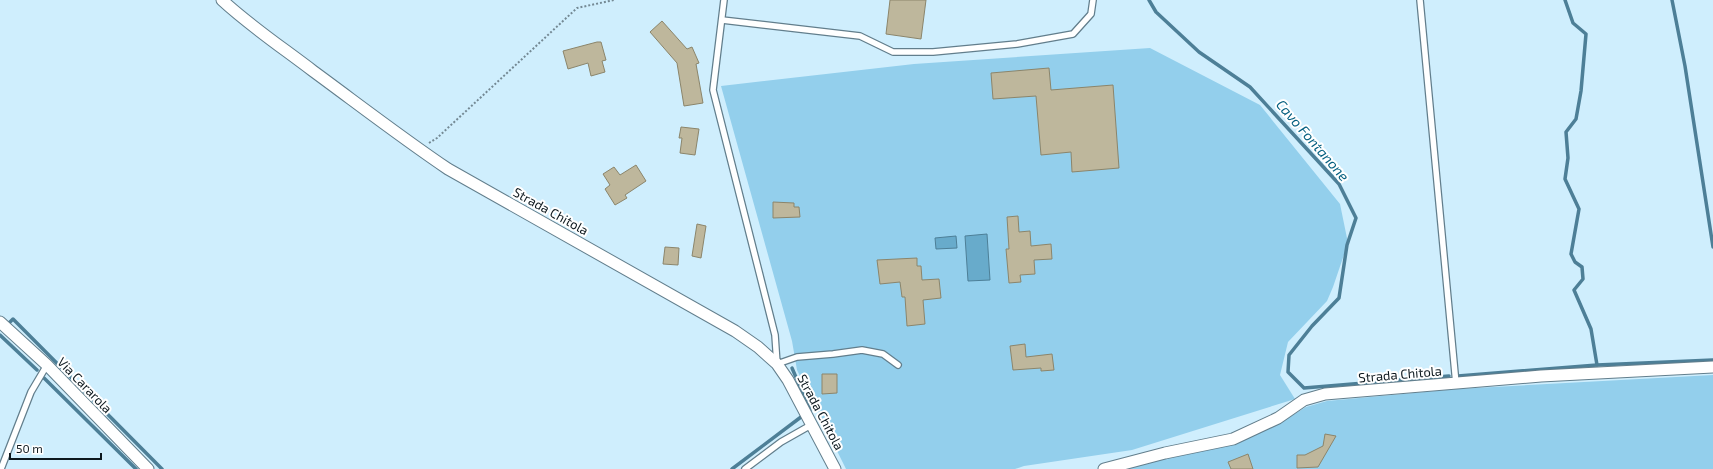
<svg xmlns="http://www.w3.org/2000/svg" width="1713" height="469" font-family="'Exo 2',sans-serif">
	<rect width="100%" height="100%" fill="#cfeefd"/>
	<g fill="#93cfec">
		<polygon points="1150,48 1260,105 1340,204 1348,243 1333,287 1327,301 1288,342 1280,375 1295,399 1132,450 1024,466 1015,469 846,469 797,370 792,341 721,86 914,64"/>
		<polygon points="1713,375 1713,469 1118,469 1252,436 1285,420 1306,407 1327,401 1457,389"/>
	</g>
	<g fill="#68abcb" stroke="#4d7f97">
		<polygon points="987,234 990,280 968,281 965,236"/>
		<polygon points="956,236 957,248 936,249 935,238"/>
	</g>
	<g fill="none" stroke-linecap="round" stroke-linejoin="round">
		<g stroke="#4d7f97" stroke-width="3.5">
			<polyline points="1149,0 1156,12 1199,52 1250,87 1339,184 1356,218 1347,245 1339,298 1312,326 1289,355 1288,372 1304,388 1449,376"/>
			<polyline points="1565,0 1573,23 1586,34 1581,91 1576,119 1566,132 1568,158 1565,179 1579,209 1571,254 1575,262 1582,267 1583,279 1574,290 1591,329 1597,365"/>
			<polyline points="1672,0 1685,66 1713,247"/>
			<polyline points="9,323 13,319 162,469"/>
			<polyline points="0,335 37,370"/>
			<polyline points="792,368 810,410"/>
			<polyline points="1458,376 1597,365 1713,360"/>
			<polyline points="44,378 136,469"/>
			<polyline points="732,469 801,417"/>
		</g>
	</g>
	<g fill="#beb79c" stroke="#8b856b">
		<polygon points="890,0 926,0 921,39 886,34"/>
		<polygon points="662,21 687,49 692,47 699,63 696,64 703,103 684,106 677,63 650,32"/>
		<polygon points="597,42 601,42 606,60 602,61 605,72 591,76 588,63 568,69 563,51"/>
		<polygon points="1049,68 1051,90 1113,85 1119,168 1072,172 1071,152 1041,155 1036,96 993,99 991,73"/>
		<polygon points="681,127 699,129 695,155 680,153 682,138 679,138"/>
		<polygon points="636,165 646,181 625,195 627,198 615,205 605,189 610,185 603,174 614,167 620,175"/>
		<polygon points="773,202 794,203 794,207 799,207 800,217 773,218"/>
		<polygon points="1018,216 1019,232 1030,231 1031,246 1051,244 1052,259 1034,260 1035,274 1020,275 1021,282 1009,283 1006,249 1009,249 1007,217"/>
		<polygon points="697,224 706,226 701,258 692,256"/>
		<polygon points="665,247 679,248 678,265 663,264"/>
		<polygon points="917,258 917,266 921,266 922,280 939,279 941,298 923,300 925,324 907,326 905,297 902,297 900,282 880,284 877,260"/>
		<polygon points="1025,344 1026,357 1052,354 1054,370 1041,371 1041,368 1013,370 1010,346"/>
		<polygon points="822,374 837,374 837,393 822,394"/>
		<polygon points="1325,434 1336,436 1318,467 1297,468 1297,455 1305,455 1323,446"/>
		<polygon points="1248,454 1253,469 1231,469 1228,462"/>
	</g>
	<g fill="none" stroke-linecap="round" stroke-linejoin="round">
		<defs>
			<g id="lane">
				<polyline points="724,0 713,90 775,335 777,364 797,357 833,354 862,350 883,354 898,365"/>
				<polyline points="1420,0 1456,384"/>
				<polyline points="722,20 860,36 893,52 933,52 1017,44 1073,34 1091,14 1093,0"/>
				<polyline points="1,469 31,392 47,365"/>
				<polyline points="745,469 781,442 811,425"/>
			</g>
			<g id="street">
				<path d="M 222,0 C 250,26 283,48 313,71 C 358,104 402,138 448,169 L 735,331 L 758,347 L 777,364 L 788,380 L 835,469"/>
				<polyline points="0,322 47,365 148,469"/>
				<polyline points="1104,469 1165,453 1233,439 1278,418 1304,400 1325,394 1541,376 1713,367"/>
			</g>
		</defs>
		<use href="#lane" stroke="#627e8c" stroke-width="8"/>
		<use href="#street" stroke="#627e8c" stroke-width="13"/>
		<polyline stroke="#748994" stroke-width="2" stroke-dasharray="2 2" stroke-linecap="butt" points="429,143 437,138 577,8 614,0"/>
		<use href="#lane" stroke="#fff" stroke-width="5.5"/>
		<use href="#street" stroke="#fff" stroke-width="11"/>
	</g>
	<g text-anchor="middle" dominant-baseline="central" stroke-width="4" stroke-linejoin="round" paint-order="stroke">
		<g font-size="13" fill="#0d181e" stroke="#fff">
			<text transform="translate(551 211) rotate(29)">Strada Chitola</text>
			<text transform="translate(1400 374) rotate(-5)">Strada Chitola</text>
			<text transform="translate(85 385) rotate(46)">Via Cararola</text>
			<text transform="translate(821 412) rotate(62)">Strada Chitola</text>
		</g>
		<g font-size="14" font-style="italic" fill="#056080" stroke="#fff">
			<text transform="translate(1313 140) rotate(49)">Cavo Fontanone</text>
		</g>
	</g>
	<path d="M10 453v6h91v-6" fill="none" stroke="#0d181e" stroke-width="2"/>
	<text x="16" y="453" font-size="12" fill="#0d181e" stroke="#ffffff" stroke-width="3" paint-order="stroke">50 m</text>
</svg>
